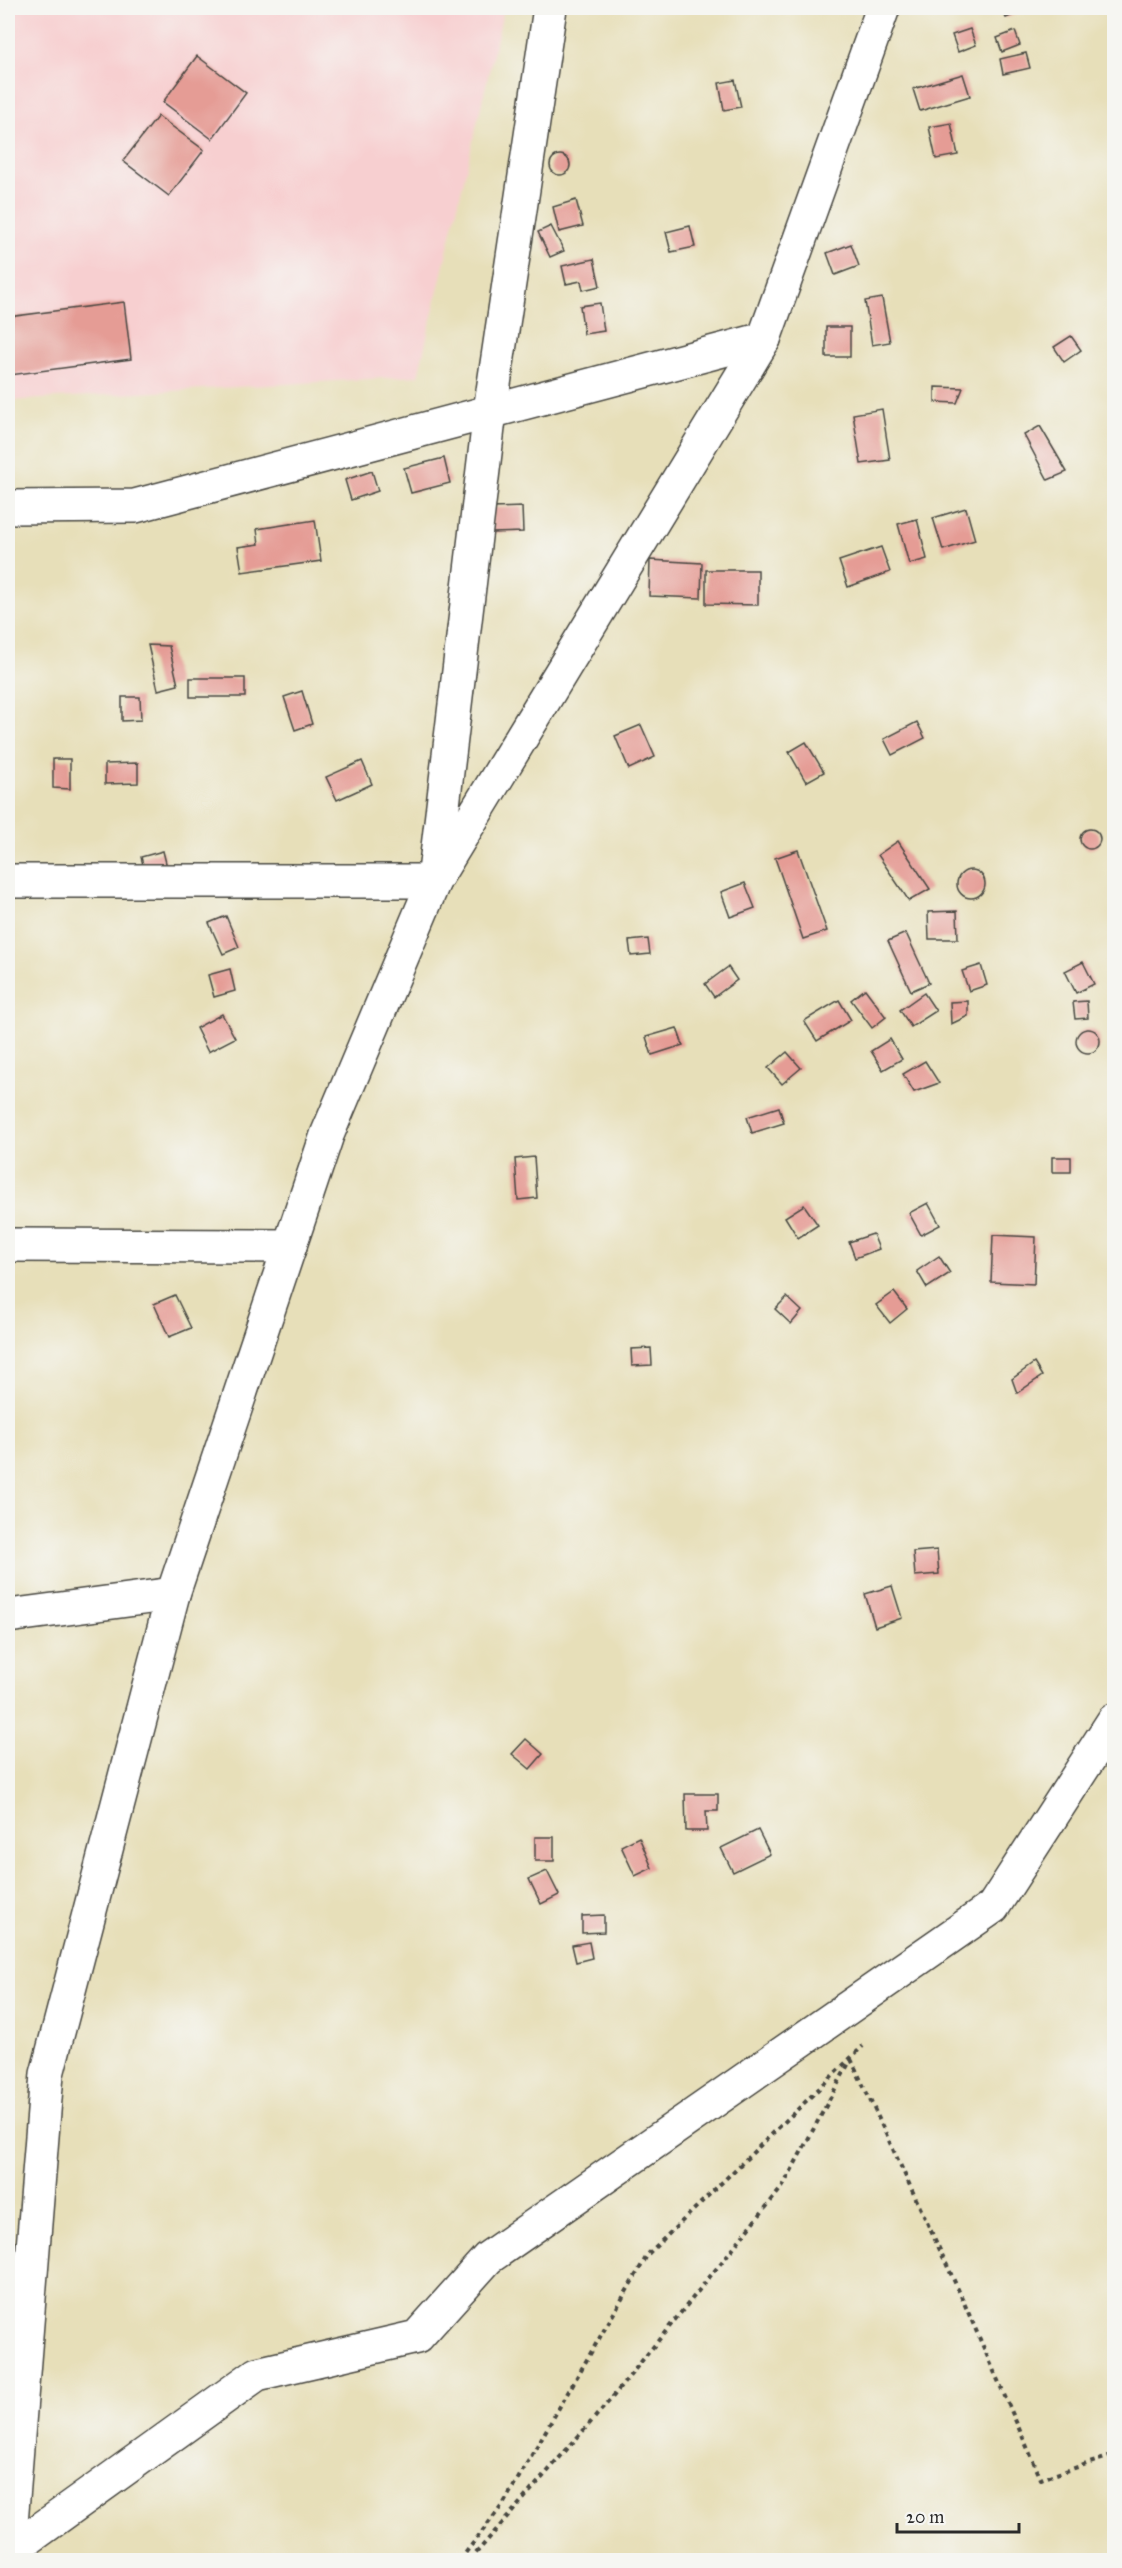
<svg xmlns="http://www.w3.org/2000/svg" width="1122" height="2568" font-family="'IM FELL Great Primer',serif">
	<rect width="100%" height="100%" fill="#f6f6f2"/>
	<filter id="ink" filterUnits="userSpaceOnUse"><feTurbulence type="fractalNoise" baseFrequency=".0167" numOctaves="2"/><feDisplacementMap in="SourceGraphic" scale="12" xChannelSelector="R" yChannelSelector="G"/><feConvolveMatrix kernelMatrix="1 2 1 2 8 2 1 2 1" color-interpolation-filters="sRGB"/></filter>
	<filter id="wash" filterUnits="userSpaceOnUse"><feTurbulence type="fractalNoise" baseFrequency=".008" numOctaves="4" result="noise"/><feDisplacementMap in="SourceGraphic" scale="24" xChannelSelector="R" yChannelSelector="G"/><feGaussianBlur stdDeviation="1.35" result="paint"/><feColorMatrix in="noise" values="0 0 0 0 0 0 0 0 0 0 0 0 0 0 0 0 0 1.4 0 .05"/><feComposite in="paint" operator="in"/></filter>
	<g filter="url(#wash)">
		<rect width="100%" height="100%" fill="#e7dfb9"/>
		<polygon fill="#f7cfd0" points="8,8 504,8 418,376 8,401"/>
		<g id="blocks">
			<g fill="#e59c95">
				<polygon points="1001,8 1018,8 1020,12 1006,18"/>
				<polygon points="970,29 976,45 958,52 952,35"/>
				<polygon points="1015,31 1020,45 1002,52 997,38"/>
				<polygon points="1026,53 1030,68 1003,74 1000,59"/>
				<polygon points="197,56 246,93 212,139 163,102"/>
				<polygon points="963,74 970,96 920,111 913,89"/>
				<polygon points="735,80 741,107 724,110 719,83"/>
				<polygon points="158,116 204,150 169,196 123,161"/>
				<polygon points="951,123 958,155 936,159 929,127"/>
				<circle cx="560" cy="165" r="10"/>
				<polygon points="576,200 583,226 559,232 553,207"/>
				<polygon points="551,226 564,251 550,257 538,232"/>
				<polygon points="690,226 695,247 671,252 666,232"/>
				<polygon points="851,244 859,266 835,275 827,253"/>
				<polygon points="594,259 600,286 583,290 581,281 566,284 562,266"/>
				<polygon points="882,298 890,342 872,345 865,301"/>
				<polygon points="124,302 131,359 10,375 8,317"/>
				<polygon points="600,303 604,331 584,334 580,306"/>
				<rect x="826" y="327" width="24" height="30"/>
				<polygon points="1071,336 1081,350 1064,362 1054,347"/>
				<polygon points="935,387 963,388 957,403 935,402"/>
				<polygon points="882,409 890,460 861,464 853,414"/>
				<polygon points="1040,426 1067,472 1048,480 1024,435"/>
				<polygon points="444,458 450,483 411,493 404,468"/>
				<polygon points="372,471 378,491 351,500 345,480"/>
				<polygon points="522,507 523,532 492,533 491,508"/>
				<polygon points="966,508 975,540 943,550 933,518"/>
				<polygon points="917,519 927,559 909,564 898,524"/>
				<polygon points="315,520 321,561 242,572 238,547 259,544 257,529"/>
				<polygon points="881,547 890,572 848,587 839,561"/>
				<polygon points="650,560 702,563 701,598 649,596"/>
				<polygon points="706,570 758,570 758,605 706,604"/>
				<polygon points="148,645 169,646 178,685 158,690"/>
				<rect x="190" y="678" width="55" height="19"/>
				<polygon points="302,691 312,724 295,730 284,697"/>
				<polygon points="122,697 140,697 141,720 122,721"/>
				<polygon points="917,722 925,738 892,755 884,739"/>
				<polygon points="641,725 655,757 629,769 615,736"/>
				<polygon points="806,742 824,772 806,782 789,752"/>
				<polygon points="53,759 70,759 70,789 53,788"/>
				<polygon points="362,761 372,784 337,800 326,777"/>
				<polygon points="138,763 138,783 105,784 105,764"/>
				<circle cx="1090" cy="839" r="10"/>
				<polygon points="898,841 930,889 909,901 878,855"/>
				<polygon points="798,850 827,931 803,939 775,858"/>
				<polygon points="163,851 168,871 146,876 141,857"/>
				<circle cx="971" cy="884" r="14"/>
				<polygon points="745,883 755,908 730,917 721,892"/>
				<polygon points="957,911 958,939 929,939 928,912"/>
				<polygon points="226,916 239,947 223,954 209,923"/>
				<polygon points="906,933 929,983 911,991 888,941"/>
				<polygon points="648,939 650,954 631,956 629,941"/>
				<polygon points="1083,962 1094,984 1076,993 1065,971"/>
				<polygon points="981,965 987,985 969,991 962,971"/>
				<polygon points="728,967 737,980 714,997 705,984"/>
				<polygon points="230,969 235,991 214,997 208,975"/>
				<polygon points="865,989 886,1017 872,1028 851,1000"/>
				<polygon points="924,993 936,1011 911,1027 900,1010"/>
				<polygon points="839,1000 851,1020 817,1041 804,1021"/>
				<polygon points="968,1001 968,1016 951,1024 950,1002"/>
				<polygon points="1087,1001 1088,1018 1075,1019 1073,1002"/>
				<polygon points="222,1014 235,1038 208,1052 196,1028"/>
				<polygon points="677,1028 683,1045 652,1055 646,1037"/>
				<circle cx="1088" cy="1041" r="12"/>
				<polygon points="890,1039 902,1059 883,1070 871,1051"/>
				<polygon points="787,1052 801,1068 782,1084 768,1068"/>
				<polygon points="925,1061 939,1083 914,1092 903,1074"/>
				<polygon points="779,1107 784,1123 752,1133 747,1117"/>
				<polygon points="534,1157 537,1198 518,1200 515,1159"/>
				<rect x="1052" y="1157" width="19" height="15"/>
				<polygon points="928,1203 940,1225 921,1235 909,1213"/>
				<polygon points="804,1205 818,1225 798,1238 785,1217"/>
				<polygon points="873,1234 879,1249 855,1258 849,1242"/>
				<polygon points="993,1235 1036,1237 1034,1284 991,1282"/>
				<polygon points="939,1256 950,1273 927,1288 917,1271"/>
				<polygon points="894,1292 907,1309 890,1323 876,1305"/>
				<polygon points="175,1295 191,1328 169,1337 154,1304"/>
				<polygon points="787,1297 802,1311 791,1324 775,1309"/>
				<polygon points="651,1348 652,1365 632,1366 631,1349"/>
				<polygon points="1034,1363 1042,1376 1017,1393 1012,1379"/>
				<polygon points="937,1550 939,1574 915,1576 913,1552"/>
				<polygon points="892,1586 902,1618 875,1627 865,1594"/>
				<polygon points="526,1739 543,1754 530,1769 512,1754"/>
				<polygon points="685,1794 718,1794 718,1811 706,1811 707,1831 686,1831"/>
				<polygon points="758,1830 770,1854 733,1872 721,1848"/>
				<rect x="535" y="1837" width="19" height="24"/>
				<polygon points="639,1837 652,1868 635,1876 621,1846"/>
				<polygon points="547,1871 559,1895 541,1904 529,1879"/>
				<polygon points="604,1915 604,1932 582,1933 582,1916"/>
				<polygon points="589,1942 592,1958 576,1962 572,1945"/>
			</g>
		</g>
	</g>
	<g filter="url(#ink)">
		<use href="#blocks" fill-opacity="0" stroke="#474640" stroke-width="1.5"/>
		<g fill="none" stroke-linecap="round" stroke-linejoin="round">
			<defs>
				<g id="street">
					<polyline points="8,507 135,506 764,339"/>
					<polyline points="8,881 434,881 764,339 883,8"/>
					<polyline points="8,1245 290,1246"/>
					<polyline points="8,1616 173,1594"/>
					<polyline points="8,2553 257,2374 417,2337 488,2258 993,1907 1114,1720"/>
					<polyline points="8,2560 47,2074 173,1594 327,1135 434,881 490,411 550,8"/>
				</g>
			</defs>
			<use href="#street" stroke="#474640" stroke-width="36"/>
			<g stroke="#474640" stroke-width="4" stroke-dasharray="4.5 4.5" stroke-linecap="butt">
				<polyline points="851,2059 958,2289 1041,2479 1114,2455"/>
				<polyline points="460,2560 504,2503 648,2254 863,2046"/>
				<polyline points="470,2560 611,2399 783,2186 849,2063"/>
			</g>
			<use href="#street" stroke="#fff" stroke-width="33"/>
		</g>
	</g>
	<rect width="1122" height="2568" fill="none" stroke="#f6f6f2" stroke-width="30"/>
	<path d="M897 2523v9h122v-9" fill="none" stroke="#2b2b2b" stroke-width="3"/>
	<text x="906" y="2523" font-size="18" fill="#2b2b2b" stroke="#f6f6f2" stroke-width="4.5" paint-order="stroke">20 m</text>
</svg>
